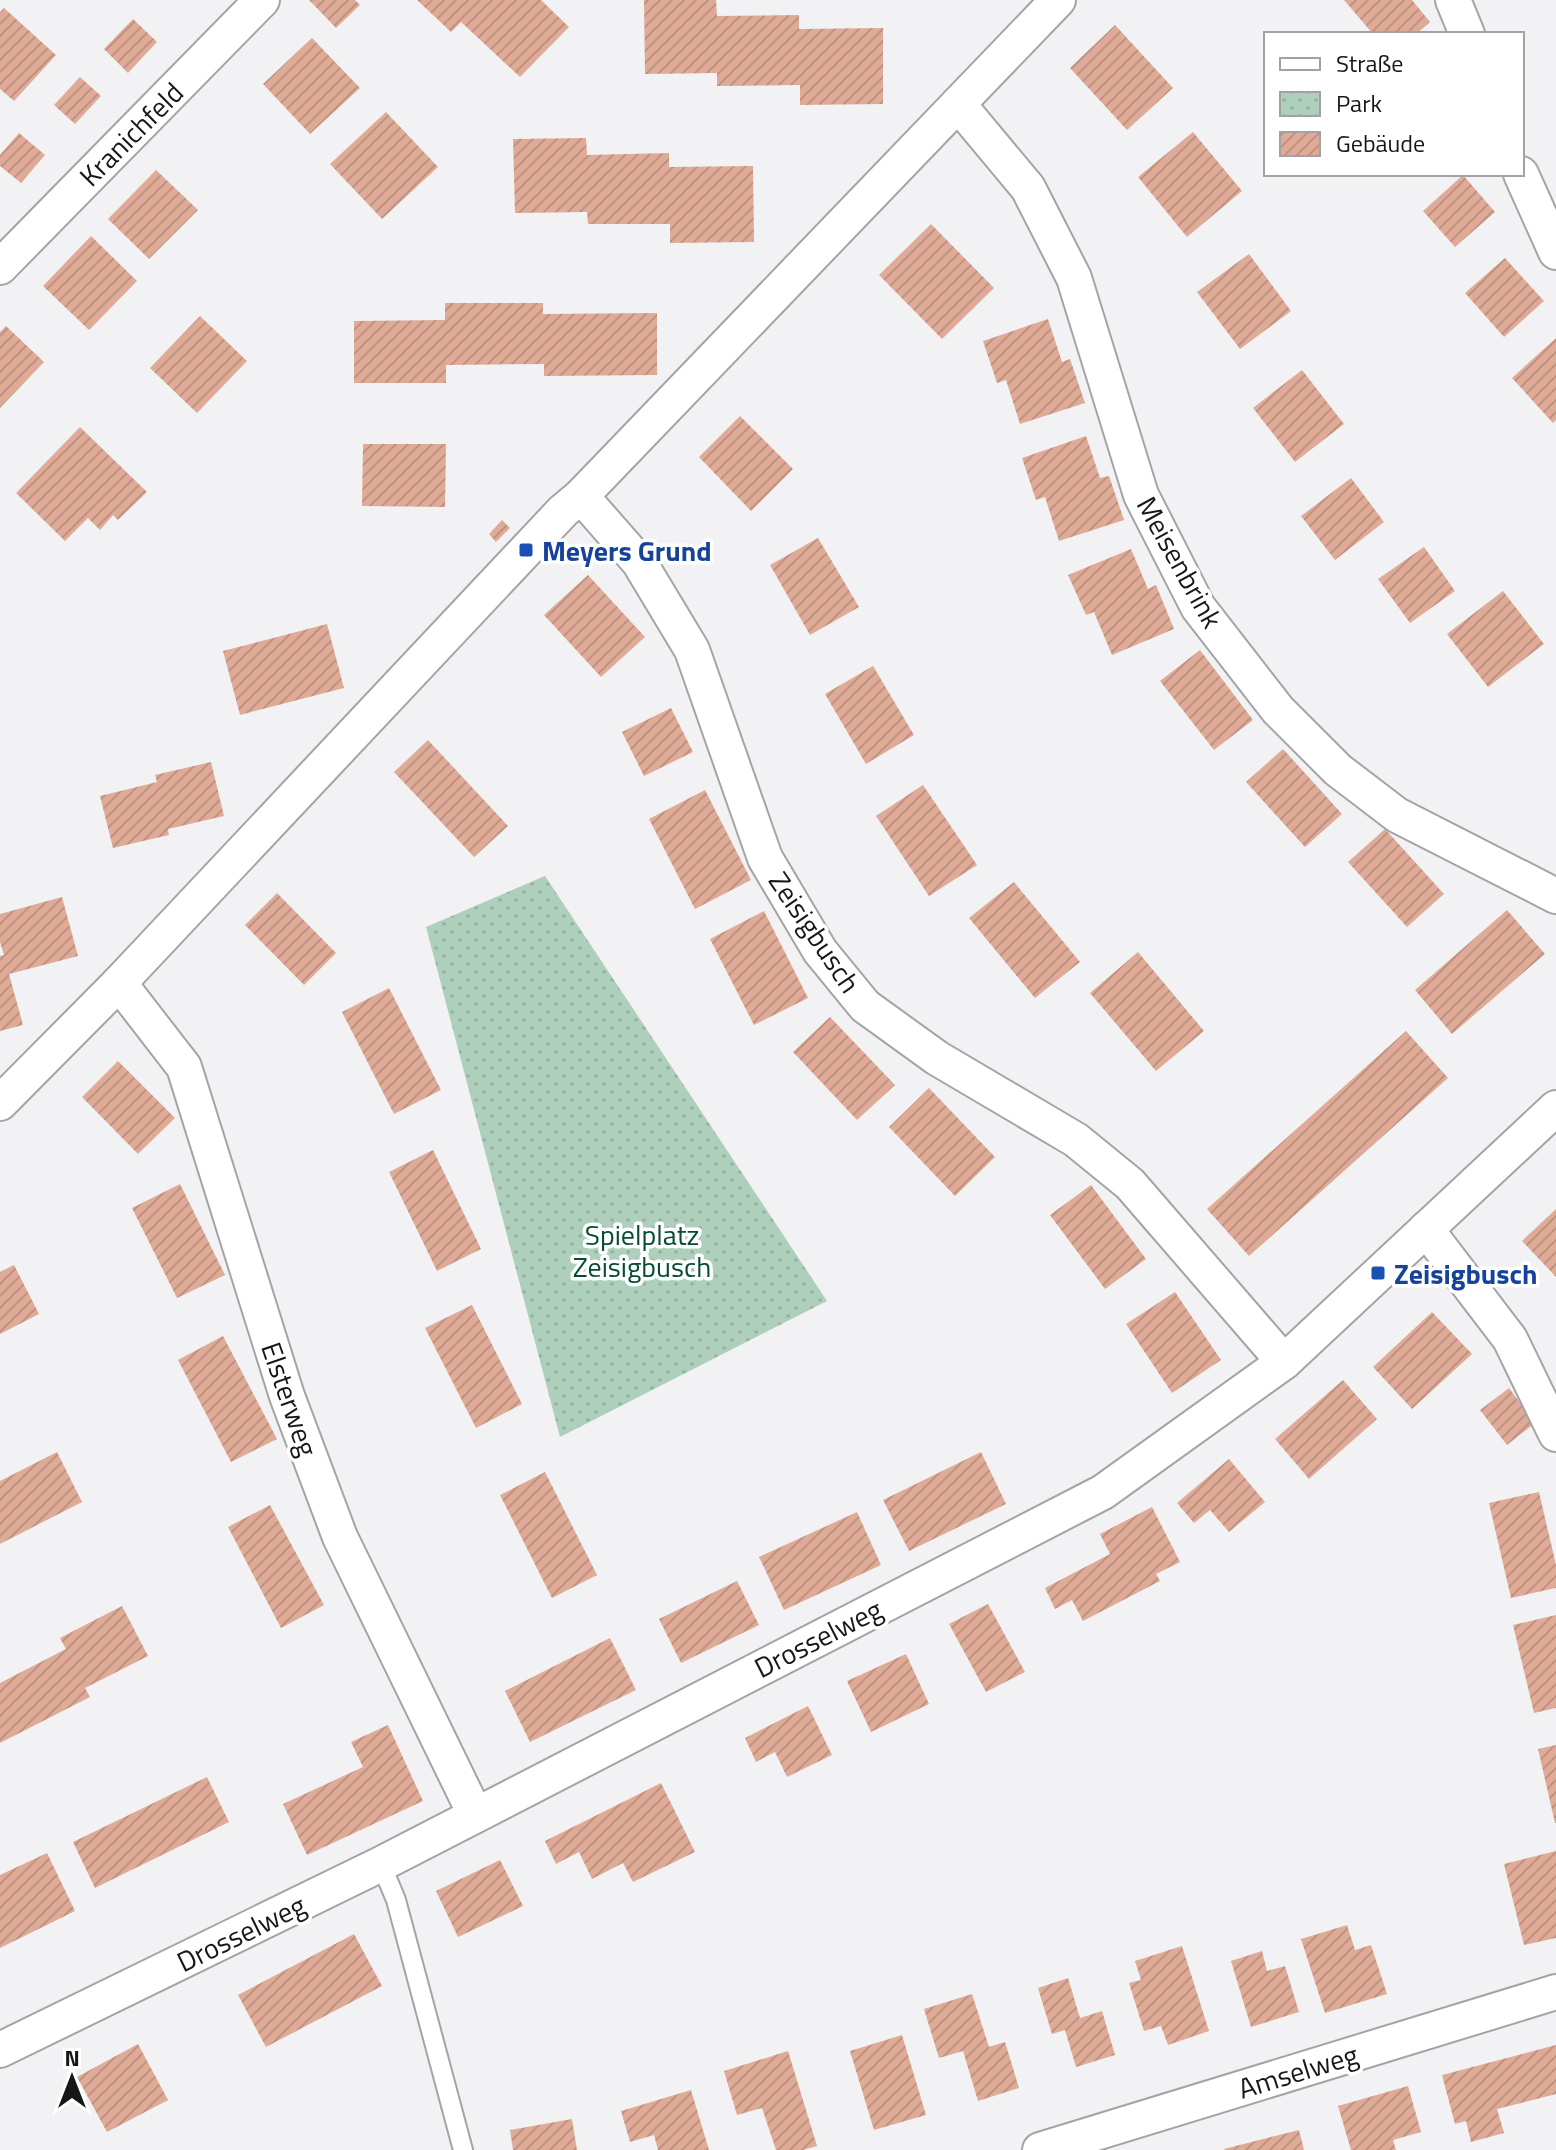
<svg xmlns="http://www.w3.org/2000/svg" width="1556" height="2150" font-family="'Titillium Web',sans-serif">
	<defs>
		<pattern id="park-dots" width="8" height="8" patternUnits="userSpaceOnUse" patternTransform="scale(2)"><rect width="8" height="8" fill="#aecfbc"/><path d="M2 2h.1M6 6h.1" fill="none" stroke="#95b1a1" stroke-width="1.8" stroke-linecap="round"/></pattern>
		<pattern id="building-hatch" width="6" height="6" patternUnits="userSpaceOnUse" patternTransform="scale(2)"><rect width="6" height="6" fill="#e0ab96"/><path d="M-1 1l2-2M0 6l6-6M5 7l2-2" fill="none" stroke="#bf9281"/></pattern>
	</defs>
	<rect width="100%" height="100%" fill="#f2f2f5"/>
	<polygon fill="url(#park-dots)" points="545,876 827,1301 560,1437 426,927"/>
	<g fill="url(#building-hatch)">
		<polygon points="309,0 355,0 360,5 336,28"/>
		<polygon points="417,0 541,0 569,27 520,77 461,22 451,32"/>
		<polygon points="644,0 716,0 717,16 799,15 799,29 883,28 883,104 800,105 800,85 717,86 717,73 645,74"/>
		<polygon points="1344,0 1412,0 1430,22 1416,34 1373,34"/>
		<polygon points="4,8 56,55 14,101 0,89 0,12"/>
		<polygon points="133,19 157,42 128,73 104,49"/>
		<polygon points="1115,25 1173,88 1127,130 1070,68"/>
		<polygon points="312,38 360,88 310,134 263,84"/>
		<polygon points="80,77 101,96 75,124 54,105"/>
		<polygon points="386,112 438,167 382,219 330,164"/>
		<polygon points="1193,132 1242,191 1187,237 1138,177"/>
		<polygon points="19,133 45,155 21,183 0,166 0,155"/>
		<polygon points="586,138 587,155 669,153 669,167 753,166 754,242 670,243 670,224 588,224 587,212 515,213 513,139"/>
		<polygon points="156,170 198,210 149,259 108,219"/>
		<polygon points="1463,175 1495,212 1455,247 1423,211"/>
		<polygon points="931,224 994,288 942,339 879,275"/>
		<polygon points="91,236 137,281 89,330 43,286"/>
		<polygon points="1249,254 1291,311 1240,349 1197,292"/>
		<polygon points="1505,258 1544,301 1504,337 1465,293"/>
		<polygon points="445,303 543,303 543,314 657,313 657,375 544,376 544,364 446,365 446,383 354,383 354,321 445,320"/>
		<polygon points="200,316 247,361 197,413 150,368"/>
		<polygon points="1048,319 1062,362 1070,359 1085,403 1020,424 1006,380 997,383 983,341"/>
		<polygon points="6,326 44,362 0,408 0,332"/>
		<polygon points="1556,338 1556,420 1553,423 1512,378"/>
		<polygon points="1302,370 1344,424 1295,462 1253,408"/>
		<polygon points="740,416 793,469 751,511 699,457"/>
		<polygon points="80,427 147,492 118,520 113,515 100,530 88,518 65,541 16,493"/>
		<polygon points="1086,436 1100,478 1109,476 1124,520 1059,541 1045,497 1036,500 1022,458"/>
		<polygon points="363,444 446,444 445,507 362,506"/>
		<polygon points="1351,478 1384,522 1335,560 1301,516"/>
		<polygon points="502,520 510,528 496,542 489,534"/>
		<polygon points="818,538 859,607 810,635 770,565"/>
		<polygon points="1424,547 1455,591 1410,623 1378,579"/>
		<polygon points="1131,549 1148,589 1156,585 1174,629 1112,655 1094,612 1086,615 1068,575"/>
		<polygon points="588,575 645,637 601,677 544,615"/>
		<polygon points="1503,591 1544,644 1488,687 1447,634"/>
		<polygon points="327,624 344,688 240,715 223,651"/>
		<polygon points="1200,650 1253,720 1214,750 1160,681"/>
		<polygon points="873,666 914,735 866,764 825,694"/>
		<polygon points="671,708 693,752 644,776 622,732"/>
		<polygon points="428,740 508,826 474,857 394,772"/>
		<polygon points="1283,749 1342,814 1305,847 1246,782"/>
		<polygon points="211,762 224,816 168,829 169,835 113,848 100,796 157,782 155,775"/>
		<polygon points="923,785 977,865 929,896 876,816"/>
		<polygon points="705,790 751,880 695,909 649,819"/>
		<polygon points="1385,829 1444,894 1407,927 1348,862"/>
		<polygon points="1014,882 1080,962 1035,998 969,918"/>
		<polygon points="277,893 336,953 304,985 245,925"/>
		<polygon points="62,897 78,956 9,974 23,1025 0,1031 0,956 4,955 0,942 0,914"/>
		<polygon points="1507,910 1545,954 1452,1034 1415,990"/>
		<polygon points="764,911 808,998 754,1025 710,939"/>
		<polygon points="1138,952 1204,1031 1156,1071 1090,993"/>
		<polygon points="389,988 441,1090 394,1114 342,1012"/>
		<polygon points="830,1017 895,1085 857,1120 793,1052"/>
		<polygon points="1406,1031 1448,1078 1249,1256 1207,1209"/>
		<polygon points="118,1061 175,1118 138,1154 82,1097"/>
		<polygon points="929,1088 995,1157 955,1196 889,1127"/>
		<polygon points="433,1150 481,1249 437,1271 389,1172"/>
		<polygon points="180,1184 225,1275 177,1298 132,1208"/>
		<polygon points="1091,1185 1146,1259 1105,1289 1050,1215"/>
		<polygon points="1556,1209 1556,1277 1522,1241"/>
		<polygon points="14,1265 39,1314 0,1334 0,1272"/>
		<polygon points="1175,1292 1221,1360 1172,1393 1126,1324"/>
		<polygon points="472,1305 522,1404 476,1428 425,1328"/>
		<polygon points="1432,1312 1472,1354 1412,1409 1373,1367"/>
		<polygon points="223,1336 277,1439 231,1462 178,1360"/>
		<polygon points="1343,1380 1377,1419 1309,1479 1275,1439"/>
		<polygon points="1509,1388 1535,1423 1507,1445 1480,1410"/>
		<polygon points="57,1452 82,1502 0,1544 0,1481"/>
		<polygon points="981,1452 1006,1504 909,1551 883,1500"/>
		<polygon points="1229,1459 1265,1502 1229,1532 1210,1510 1194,1523 1177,1503"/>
		<polygon points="545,1472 597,1575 552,1598 500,1495"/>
		<polygon points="1539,1492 1556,1565 1556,1588 1511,1598 1489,1503"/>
		<polygon points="270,1505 324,1605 281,1628 228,1527"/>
		<polygon points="1152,1507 1180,1562 1156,1574 1160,1581 1083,1621 1072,1600 1055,1609 1045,1588 1110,1554 1100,1534"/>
		<polygon points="857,1512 881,1565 784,1610 759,1557"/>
		<polygon points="737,1581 759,1625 681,1663 659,1619"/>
		<polygon points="988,1604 1025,1672 986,1692 949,1624"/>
		<polygon points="122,1606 148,1656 85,1688 90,1697 0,1743 0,1683 66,1649 60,1638"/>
		<polygon points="1556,1615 1556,1708 1534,1713 1513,1625"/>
		<polygon points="610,1638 636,1690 530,1742 505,1691"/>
		<polygon points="906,1654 929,1704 871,1732 847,1681"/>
		<polygon points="808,1706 832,1755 787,1777 775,1752 756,1762 745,1738"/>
		<polygon points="388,1725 423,1801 307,1855 283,1804 363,1767 351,1742"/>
		<polygon points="1556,1745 1556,1823 1555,1823 1538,1749"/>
		<polygon points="207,1777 229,1822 95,1888 73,1842"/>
		<polygon points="661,1783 695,1852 633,1882 623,1863 592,1879 579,1852 556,1864 545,1841"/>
		<polygon points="1556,1851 1556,1938 1524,1945 1504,1864"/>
		<polygon points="47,1853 75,1911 0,1948 0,1875"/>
		<polygon points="500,1860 523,1906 458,1937 436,1891"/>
		<polygon points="1347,1925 1355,1950 1371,1945 1387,1994 1325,2013 1301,1939"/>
		<polygon points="354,1934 382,1986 266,2047 238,1995"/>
		<polygon points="1182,1946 1209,2031 1168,2045 1161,2026 1144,2031 1129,1983 1141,1980 1135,1961"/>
		<polygon points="1262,1951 1267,1971 1285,1966 1299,2012 1251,2027 1231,1961"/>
		<polygon points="1068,1978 1080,2018 1102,2011 1115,2055 1076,2067 1065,2030 1052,2034 1038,1988"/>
		<polygon points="972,1994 989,2047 1005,2042 1019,2088 978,2101 963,2051 939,2058 924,2009"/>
		<polygon points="902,2035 926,2115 874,2130 850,2051"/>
		<polygon points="138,2044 168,2100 107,2132 77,2077"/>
		<polygon points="1556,2045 1556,2094 1497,2109 1504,2133 1471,2142 1466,2121 1455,2124 1442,2075"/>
		<polygon points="788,2051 817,2146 803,2150 776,2150 762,2108 737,2115 724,2071"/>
		<polygon points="1408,2086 1421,2132 1393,2140 1396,2150 1351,2150 1338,2106"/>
		<polygon points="691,2090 709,2150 658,2150 654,2135 630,2142 621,2111"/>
		<polygon points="572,2119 577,2150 513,2150 510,2130"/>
		<polygon points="1299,2130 1304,2150 1225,2150 1224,2149"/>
	</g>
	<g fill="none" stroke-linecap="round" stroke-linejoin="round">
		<defs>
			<polyline id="lane" points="381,1864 396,1900 463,2150"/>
			<g id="street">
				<polyline points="1453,0 1467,34"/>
				<polyline points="958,104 1028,188 1074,278 1141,495 1198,607 1278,710 1338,770 1397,815 1556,896"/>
				<polyline points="1521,174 1556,252"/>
				<polyline points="0,267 262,0"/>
				<polyline points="581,496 639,562 692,650 765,858 820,951 865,1006 937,1058 1076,1140 1130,1184 1284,1362"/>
				<polyline points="119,983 184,1067 287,1396 340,1537 475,1814"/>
				<polyline points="0,1103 119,983 563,511 581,496 1058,0"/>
				<polyline points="1426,1229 1510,1339 1556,1434"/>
				<polyline points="0,2050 381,1864 1103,1492 1284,1362 1556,1108"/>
				<polyline points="1040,2150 1556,1992"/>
			</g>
		</defs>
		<use href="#lane" stroke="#a4a4a6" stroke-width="22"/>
		<use href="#street" stroke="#a4a4a6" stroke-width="38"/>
		<use href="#lane" stroke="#fff" stroke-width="18"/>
		<use href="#street" stroke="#fff" stroke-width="34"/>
	</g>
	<g fill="#1a4fb4" stroke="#fff" stroke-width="3">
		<rect x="518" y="542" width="16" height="16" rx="4"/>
		<rect x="1370" y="1265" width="16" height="16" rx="4"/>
	</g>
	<g text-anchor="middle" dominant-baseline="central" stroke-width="7" stroke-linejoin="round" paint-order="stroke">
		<g font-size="28" fill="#161717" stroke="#fff">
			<text transform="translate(131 134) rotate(-45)">Kranichfeld</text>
			<text transform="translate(1180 562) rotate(61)">Meisenbrink</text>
			<text transform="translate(815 932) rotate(56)">Zeisigbusch</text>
			<text transform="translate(290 1399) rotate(71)">Elsterweg</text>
			<text transform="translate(818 1638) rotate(-27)">Drosselweg</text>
			<text transform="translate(241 1933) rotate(-26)">Drosselweg</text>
			<text transform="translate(1298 2071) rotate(-17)">Amselweg</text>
		</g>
		<g font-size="28" font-weight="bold" fill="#164399" stroke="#fff" text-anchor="start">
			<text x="542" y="550">Meyers Grund</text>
			<text x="1394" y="1273">Zeisigbusch</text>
		</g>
		<g font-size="28" fill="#064c31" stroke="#fff">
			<text x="642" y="1234">Spielplatz<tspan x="642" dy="32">Zeisigbusch</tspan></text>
		</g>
	</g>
	<rect x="1264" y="32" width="260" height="144" fill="#ffffff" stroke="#a2a2a2" stroke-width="2"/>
	<rect x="1280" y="58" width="40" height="12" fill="#ffffff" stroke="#a2a2a2" stroke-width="2"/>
	<text x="1336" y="72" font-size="24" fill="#161717">Straße</text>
	<rect x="1280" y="92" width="40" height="24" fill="url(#park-dots)" stroke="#a2a2a2" stroke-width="2"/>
	<text x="1336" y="112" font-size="24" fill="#161717">Park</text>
	<rect x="1280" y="132" width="40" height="24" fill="url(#building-hatch)" stroke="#a2a2a2" stroke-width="2"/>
	<text x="1336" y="152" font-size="24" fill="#161717">Gebäude</text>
	<g transform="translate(72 2078)" stroke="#ffffff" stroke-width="6" paint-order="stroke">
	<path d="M0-6L14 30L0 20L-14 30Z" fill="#161717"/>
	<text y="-12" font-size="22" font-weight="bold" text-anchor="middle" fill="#161717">N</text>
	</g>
</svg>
